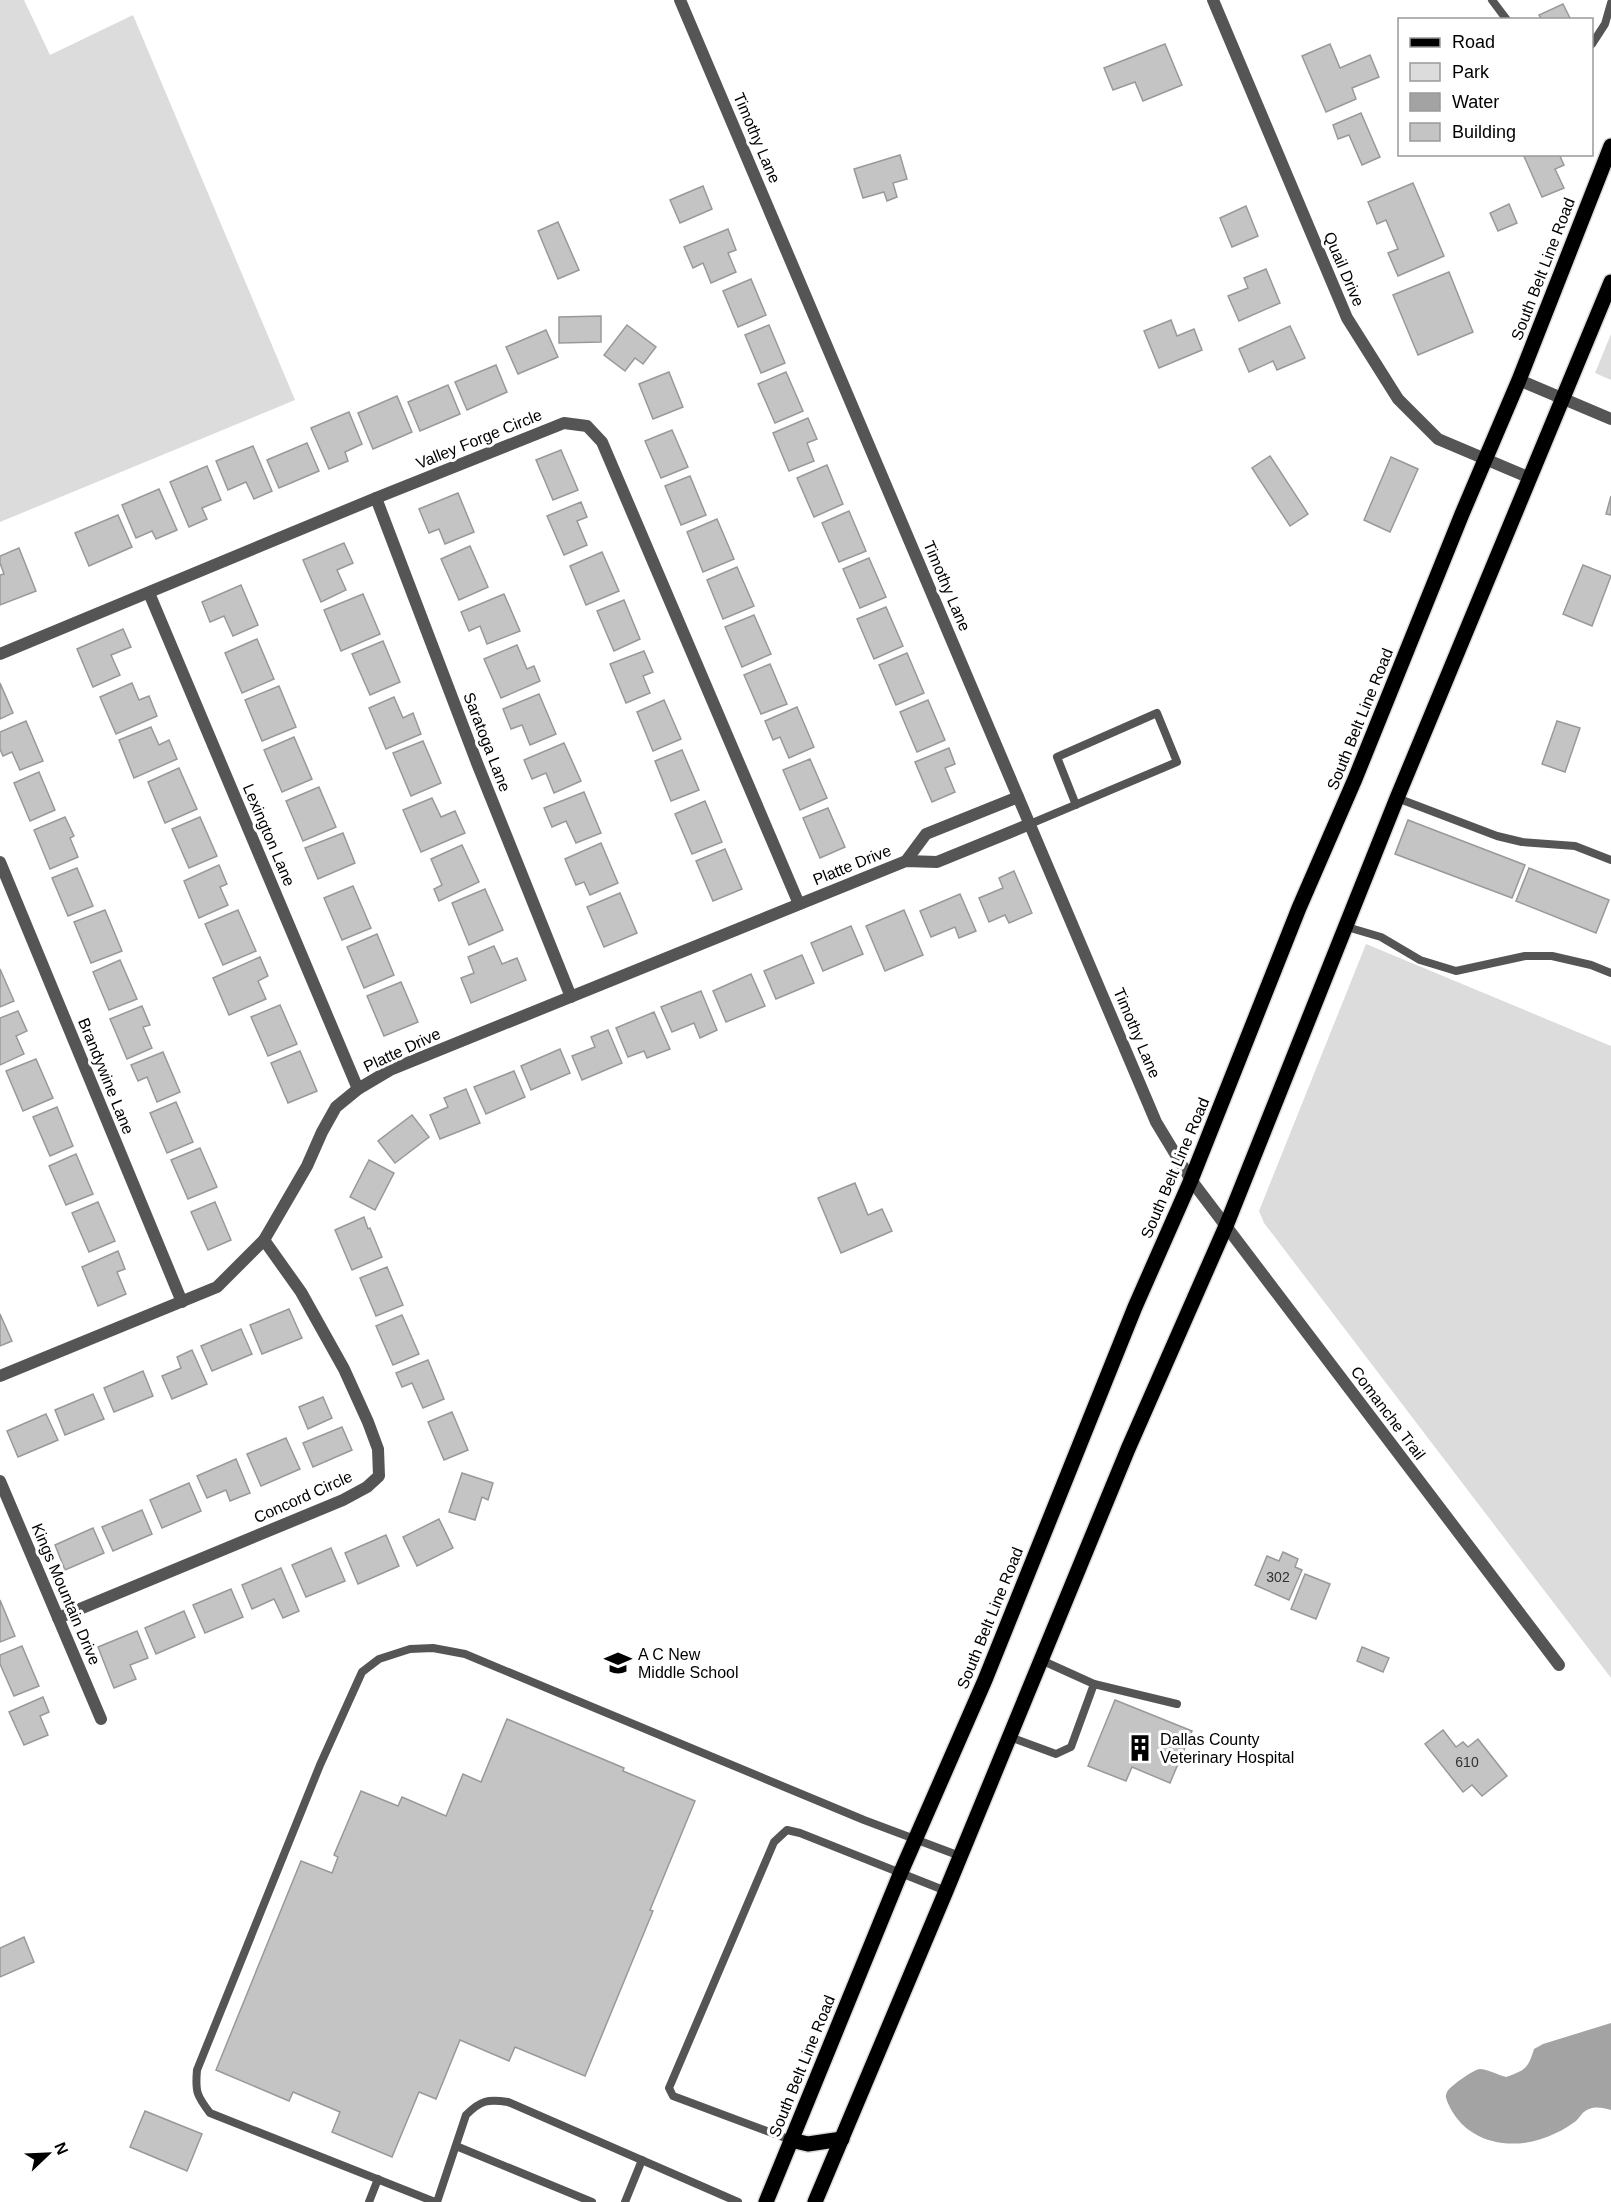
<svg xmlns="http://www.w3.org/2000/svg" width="1611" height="2202" font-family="Helvetica,sans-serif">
	<rect width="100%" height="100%" fill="#fff"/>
	<g fill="#dcdcdc">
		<polygon points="0,0 24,0 50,55 133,15 295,400 0,522"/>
		<polygon points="1611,334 1611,380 1595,373"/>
		<polygon points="1366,944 1611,1046 1611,1678 1264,1223 1259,1211"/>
	</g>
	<path fill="#a3a3a3" d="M 1611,2023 L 1611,2110 C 1603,2108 1597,2106 1589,2109 C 1583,2111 1580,2117 1576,2121 C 1570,2125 1563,2130 1556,2133 C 1517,2153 1465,2146 1447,2101 C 1446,2097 1445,2097 1447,2092 C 1449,2087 1474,2069 1480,2069 C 1487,2069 1498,2075 1506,2077 C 1525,2070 1528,2069 1534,2049 L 1543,2044 Z"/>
	<g fill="#c4c4c4" stroke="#999" stroke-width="1.5">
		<polygon points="1563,4 1571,20 1542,20 1539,15"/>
		<polygon points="1165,44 1182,85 1143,101 1135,82 1113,90 1104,68"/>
		<polygon points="1330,44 1340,68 1370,55 1379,77 1352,88 1356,99 1326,112 1302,56"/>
		<polygon points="1361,113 1380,157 1362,165 1349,135 1338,139 1333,125"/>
		<polygon points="1523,154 1559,154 1564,165 1555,169 1564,188 1542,197"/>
		<polygon points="900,155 907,179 893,183 897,197 887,201 884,192 863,198 854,169"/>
		<polygon points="1413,183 1444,256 1398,276 1388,253 1398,249 1386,220 1377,224 1368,202"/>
		<polygon points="703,186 712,209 680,223 670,200"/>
		<polygon points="1509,204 1517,223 1498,231 1490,213"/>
		<polygon points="1246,206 1258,236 1232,247 1220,218"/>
		<polygon points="558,222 579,270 558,279 538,231"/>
		<polygon points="728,229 736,250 728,253 736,272 711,283 703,263 693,268 684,247"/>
		<polygon points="1266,269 1280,303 1239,321 1228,296 1248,288 1244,278"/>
		<polygon points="1449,272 1473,332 1418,355 1393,295"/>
		<polygon points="751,279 766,315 738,327 723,291"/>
		<polygon points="601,316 601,342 559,343 559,317"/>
		<polygon points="1171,320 1177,336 1194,329 1202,350 1159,368 1144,331"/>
		<polygon points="627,325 656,347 643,364 635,358 625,371 604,355"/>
		<polygon points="769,325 785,363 761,373 745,335"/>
		<polygon points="1290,326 1305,358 1277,370 1273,361 1249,372 1239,349"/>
		<polygon points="546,330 558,357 518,374 506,347"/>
		<polygon points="496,365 507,392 467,410 455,382"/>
		<polygon points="669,372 683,407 653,419 639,384"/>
		<polygon points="786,372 803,411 775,423 758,384"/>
		<polygon points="448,385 460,414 420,431 408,402"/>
		<polygon points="397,396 412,432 373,449 358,413"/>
		<polygon points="349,412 362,444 345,452 348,461 329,469 311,428"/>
		<polygon points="808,418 817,439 807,443 814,461 789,471 773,433"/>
		<polygon points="672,430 688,467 661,478 645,441"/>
		<polygon points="307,443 319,471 279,488 267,460"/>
		<polygon points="253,446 272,491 254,499 246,482 228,490 216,461"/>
		<polygon points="561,450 578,490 553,500 536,460"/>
		<polygon points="1270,456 1308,514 1290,526 1252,468"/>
		<polygon points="1391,457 1418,469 1390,532 1364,520"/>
		<polygon points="827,465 843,504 814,517 797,478"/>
		<polygon points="207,466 221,500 202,508 207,519 189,527 170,482"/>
		<polygon points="690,476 706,515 681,525 665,486"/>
		<polygon points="159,489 177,530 156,539 152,531 136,538 122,505"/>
		<polygon points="458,493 474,532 445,544 439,529 429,533 419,509"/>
		<polygon points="1611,496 1611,515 1606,514"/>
		<polygon points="581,502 587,517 577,521 587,545 564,555 547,516"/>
		<polygon points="849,511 866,551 839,562 822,523"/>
		<polygon points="118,515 132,547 89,566 75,533"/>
		<polygon points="717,519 734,559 703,572 687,532"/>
		<polygon points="344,543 353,563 337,570 346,590 321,602 303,560"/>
		<polygon points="470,546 488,587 459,600 441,559"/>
		<polygon points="19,548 36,591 0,605 0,575 4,574 0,563 0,556"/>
		<polygon points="602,552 619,591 586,605 570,566"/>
		<polygon points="869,558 886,597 860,608 843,569"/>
		<polygon points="1583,565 1611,576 1592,626 1563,614"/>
		<polygon points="737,567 754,606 723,619 707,580"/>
		<polygon points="241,585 258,625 233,636 224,616 210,622 202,602"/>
		<polygon points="363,594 380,634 341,651 324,610"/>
		<polygon points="504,594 520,631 487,644 480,626 469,631 461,612"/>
		<polygon points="624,600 640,639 614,651 597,611"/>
		<polygon points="886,607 903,646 874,659 857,619"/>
		<polygon points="754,615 771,654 742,667 725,627"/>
		<polygon points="123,629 131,647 111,655 120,675 93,687 77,649"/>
		<polygon points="257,639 274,679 242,693 225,653"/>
		<polygon points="383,641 400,682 370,695 352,654"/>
		<polygon points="517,645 527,669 534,666 540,681 501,698 484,659"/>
		<polygon points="644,651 653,672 643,676 650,693 626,703 610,664"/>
		<polygon points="907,653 924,693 896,705 879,665"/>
		<polygon points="770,664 787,704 761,714 744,675"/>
		<polygon points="0,683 13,713 0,719"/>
		<polygon points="132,683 139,700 149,696 157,716 116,734 100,697"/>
		<polygon points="279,686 296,727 262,741 245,700"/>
		<polygon points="539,694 556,734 530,745 522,725 511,729 503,709"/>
		<polygon points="394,697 403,718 413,713 421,734 386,749 369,708"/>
		<polygon points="664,700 681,739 653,751 637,712"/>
		<polygon points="928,700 945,740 917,752 900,712"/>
		<polygon points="797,707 814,747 789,758 780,737 773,740 765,721"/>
		<polygon points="26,721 43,761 20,770 12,752 3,756 0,749 0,732"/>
		<polygon points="1557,721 1580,728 1565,772 1542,764"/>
		<polygon points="151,727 159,745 169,740 177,759 134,778 119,740"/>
		<polygon points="294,737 312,779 282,792 264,750"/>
		<polygon points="423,741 441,783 411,796 393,753"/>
		<polygon points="564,743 581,781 554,793 546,773 532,779 524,760"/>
		<polygon points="949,748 955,764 945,768 955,792 932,802 915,762"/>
		<polygon points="682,750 699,790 671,801 655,761"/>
		<polygon points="810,759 827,798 800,810 783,770"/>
		<polygon points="179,768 197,809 165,823 148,782"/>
		<polygon points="39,772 55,810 30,821 14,783"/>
		<polygon points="319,787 336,827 303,841 286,801"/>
		<polygon points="584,792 601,833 576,843 566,821 552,827 544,808"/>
		<polygon points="432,798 441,817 455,811 465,833 421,852 403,810"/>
		<polygon points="705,801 722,842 692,854 675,814"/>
		<polygon points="828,808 845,847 820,858 803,818"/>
		<polygon points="65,817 74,836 70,838 78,857 50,869 34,830"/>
		<polygon points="200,817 217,856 189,868 172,829"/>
		<polygon points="1408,820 1525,865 1512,898 1395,854"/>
		<polygon points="343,833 355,863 318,879 305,848"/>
		<polygon points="601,843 618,883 590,895 584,882 576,885 565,859"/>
		<polygon points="462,845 479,882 439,901 434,889 442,885 431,859"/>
		<polygon points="725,849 742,889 713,901 696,861"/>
		<polygon points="219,865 227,884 220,887 228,905 199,918 184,881"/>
		<polygon points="77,868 93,906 68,916 52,878"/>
		<polygon points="1529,868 1609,900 1596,933 1516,901"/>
		<polygon points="1014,871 1032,913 1009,923 1005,915 989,922 979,898 1003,888 999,878"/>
		<polygon points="353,886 371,928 342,940 324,898"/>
		<polygon points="485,889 503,930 469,945 452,903"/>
		<polygon points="620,893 637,933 604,947 587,907"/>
		<polygon points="960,894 976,931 959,938 955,927 931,937 920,911"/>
		<polygon points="105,910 122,951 91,963 74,922"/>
		<polygon points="238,910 256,951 223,965 205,924"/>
		<polygon points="904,910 923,955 885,971 866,926"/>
		<polygon points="851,926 863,954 823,971 811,943"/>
		<polygon points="377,934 394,975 364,988 347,947"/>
		<polygon points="494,946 502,964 517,958 526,980 471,1003 461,978 474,973 468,957"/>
		<polygon points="802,955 814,983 776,999 764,971"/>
		<polygon points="260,957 268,976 258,981 266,999 229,1015 213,978"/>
		<polygon points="120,960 137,999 109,1010 93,972"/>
		<polygon points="0,969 14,1001 0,1007"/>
		<polygon points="751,974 765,1006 726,1022 713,991"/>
		<polygon points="401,982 418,1022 384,1036 367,996"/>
		<polygon points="701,991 717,1030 700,1038 694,1023 672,1032 661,1007"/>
		<polygon points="280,1005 297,1044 268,1056 251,1017"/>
		<polygon points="142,1006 150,1025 143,1027 152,1048 127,1059 110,1019"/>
		<polygon points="18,1011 27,1031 16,1036 24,1054 0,1065 0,1018"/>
		<polygon points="654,1012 670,1049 647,1058 644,1051 628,1057 616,1028"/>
		<polygon points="608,1030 622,1063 582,1080 572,1056 595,1047 591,1037"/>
		<polygon points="560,1049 570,1073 531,1090 521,1066"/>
		<polygon points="300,1051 317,1091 288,1103 271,1063"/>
		<polygon points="163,1052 180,1092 157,1102 147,1077 138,1081 131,1065"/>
		<polygon points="36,1059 53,1098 23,1111 6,1071"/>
		<polygon points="514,1071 525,1097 486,1114 474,1087"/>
		<polygon points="466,1089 480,1123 440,1139 430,1115 448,1107 444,1098"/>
		<polygon points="176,1102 193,1142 167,1153 150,1113"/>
		<polygon points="57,1107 73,1146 50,1156 33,1117"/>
		<polygon points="412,1115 429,1137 395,1163 378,1141"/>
		<polygon points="200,1148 217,1187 188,1199 171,1160"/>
		<polygon points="76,1154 93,1194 66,1205 49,1166"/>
		<polygon points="369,1160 394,1173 375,1210 350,1197"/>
		<polygon points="855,1183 868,1215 882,1209 892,1231 841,1253 818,1198"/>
		<polygon points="98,1202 115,1241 89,1252 72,1213"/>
		<polygon points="215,1202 231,1240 208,1250 191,1212"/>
		<polygon points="364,1217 368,1229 370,1228 382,1257 352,1270 335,1230"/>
		<polygon points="118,1251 125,1269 117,1272 126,1294 98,1306 82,1267"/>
		<polygon points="387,1267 403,1305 376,1316 360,1278"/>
		<polygon points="289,1309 302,1338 262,1354 250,1325"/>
		<polygon points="0,1314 12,1341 0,1346"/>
		<polygon points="402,1315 419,1354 393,1365 376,1326"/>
		<polygon points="241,1329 252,1354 212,1371 201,1346"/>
		<polygon points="192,1350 207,1384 172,1399 162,1376 181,1368 177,1357"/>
		<polygon points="428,1360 444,1399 423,1408 412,1383 402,1387 396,1373"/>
		<polygon points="143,1371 153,1396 114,1412 104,1388"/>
		<polygon points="93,1394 104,1419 65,1435 55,1410"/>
		<polygon points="323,1397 332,1418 308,1429 299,1407"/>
		<polygon points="452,1412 468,1450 444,1460 428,1422"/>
		<polygon points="46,1414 58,1440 18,1457 7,1431"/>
		<polygon points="342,1427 352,1450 313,1467 303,1443"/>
		<polygon points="286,1438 300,1469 261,1486 247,1454"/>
		<polygon points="236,1459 250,1493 230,1501 226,1490 207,1498 197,1476"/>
		<polygon points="462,1473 493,1483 488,1500 482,1497 475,1520 449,1512"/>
		<polygon points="189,1483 201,1511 162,1528 150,1500"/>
		<polygon points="142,1510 152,1534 113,1551 102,1527"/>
		<polygon points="439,1519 453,1548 417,1566 403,1537"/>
		<polygon points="93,1528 104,1553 65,1570 55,1545"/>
		<polygon points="386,1535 399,1566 358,1584 345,1553"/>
		<polygon points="331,1548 345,1581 306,1597 292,1565"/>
		<polygon points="1283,1552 1298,1559 1295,1567 1302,1570 1289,1600 1255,1585 1267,1556 1279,1561"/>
		<polygon points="281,1568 299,1611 283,1618 274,1599 252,1609 242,1585"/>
		<polygon points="1305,1574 1330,1584 1316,1619 1291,1609"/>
		<polygon points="231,1589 243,1617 205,1633 193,1605"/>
		<polygon points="0,1600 15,1636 0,1642"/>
		<polygon points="184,1611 195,1637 156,1654 145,1628"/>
		<polygon points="137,1631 148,1658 130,1665 136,1679 114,1688 98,1647"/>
		<polygon points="22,1646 39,1686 14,1696 0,1664 0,1655"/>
		<polygon points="1362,1647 1389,1658 1383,1672 1357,1661"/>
		<polygon points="43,1697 49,1712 40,1716 48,1735 24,1745 9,1712"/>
		<polygon points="1115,1700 1192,1731 1170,1783 1132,1767 1126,1781 1088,1766"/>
		<polygon points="507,1719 624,1768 623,1771 695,1801 650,1910 653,1911 585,2076 515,2047 509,2061 460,2040 436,2099 419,2092 392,2157 332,2132 340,2112 293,2092 289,2101 216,2070 301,1861 332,1873 338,1857 334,1855 361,1791 398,1806 402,1797 446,1816 463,1774 481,1782"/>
		<polygon points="1443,1730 1456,1747 1463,1742 1468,1747 1478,1739 1507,1776 1482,1796 1472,1785 1463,1792 1425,1744"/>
		<polygon points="24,1937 34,1962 0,1977 0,1948"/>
		<polygon points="145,2111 202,2134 187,2171 130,2147"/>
	</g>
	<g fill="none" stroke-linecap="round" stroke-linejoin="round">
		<defs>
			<g id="primary">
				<polyline points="791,2140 808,2144 842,2139"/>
				<polyline points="766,2202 901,1872 985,1680 1135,1307 1191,1180 1299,908 1355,779 1462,514 1519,380 1611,146"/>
				<polyline points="815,2202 946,1891 1128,1449 1226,1226 1397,798 1611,282"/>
			</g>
		</defs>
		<use href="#primary" stroke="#dbdbdb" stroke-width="18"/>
		<g stroke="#555" stroke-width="8">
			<polyline points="1492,0 1507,20"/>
			<polyline points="1592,44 1605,24 1611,3"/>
			<polyline points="1397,798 1497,836 1522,842 1575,846 1611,860"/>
			<polyline points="1030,824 1177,762 1157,713 1057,757 1076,805"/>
			<polyline points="1347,927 1381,937 1420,960 1456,971 1525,956 1552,956 1591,965 1611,973"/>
			<polyline points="1041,1660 1094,1684 1177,1704"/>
			<polyline points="1010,1737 1056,1754 1071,1747 1094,1684"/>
			<polyline points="791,2140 673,2096 669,2088 774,1842 787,1830 800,1833 946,1891"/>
			<polyline points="456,2146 592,2202"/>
			<polyline points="369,2202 378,2179"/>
			<path d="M 435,2202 L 210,2113 C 197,2096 195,2092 197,2070 L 320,1765 L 362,1672 L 379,1659 L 410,1649 L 433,1648 L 465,1654 L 864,1820 L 960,1856"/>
			<path d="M 437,2202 L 466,2115 C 481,2100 488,2099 508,2102 L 738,2202"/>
			<polyline points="625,2202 642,2160"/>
		</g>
		<g stroke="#555" stroke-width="12">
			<polyline points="1213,0 1347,318 1398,399 1438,439 1530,478"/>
			<polyline points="1519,380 1611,419"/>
			<polyline points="376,498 477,763 571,997"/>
			<polyline points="149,593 358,1089"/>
			<polyline points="0,654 376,498 564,423 587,426 602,442 799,904"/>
			<polyline points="906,861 926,834 1018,797"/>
			<polyline points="0,862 182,1302"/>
			<polyline points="1191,1180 1559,1665"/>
			<polyline points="0,1376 217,1287 264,1240 307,1166 322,1132 336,1107 358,1089 390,1070 906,861 937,862 1030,824"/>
			<polyline points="0,1481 101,1719"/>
			<polyline points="58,1618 343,1500 367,1487 379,1476 378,1449 368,1422 344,1369 301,1292 264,1240"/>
		</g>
		<polyline stroke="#555" stroke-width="12" points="680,0 1156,1122 1191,1180"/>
		<use href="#primary" stroke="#000" stroke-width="15"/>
	</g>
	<defs>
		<symbol id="school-bare" viewBox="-9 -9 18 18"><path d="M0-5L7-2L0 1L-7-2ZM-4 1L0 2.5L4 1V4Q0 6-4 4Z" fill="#000" stroke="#fff" stroke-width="2.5" paint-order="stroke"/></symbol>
		<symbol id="building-bare" viewBox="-9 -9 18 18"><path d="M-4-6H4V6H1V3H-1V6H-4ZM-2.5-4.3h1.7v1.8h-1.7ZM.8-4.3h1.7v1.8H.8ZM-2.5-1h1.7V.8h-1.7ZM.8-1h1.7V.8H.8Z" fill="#000" stroke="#fff" stroke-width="2.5" paint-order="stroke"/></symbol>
	</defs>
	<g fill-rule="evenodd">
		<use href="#school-bare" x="599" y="1644" width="38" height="38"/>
		<use href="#building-bare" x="1121" y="1729" width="38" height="38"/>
	</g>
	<g text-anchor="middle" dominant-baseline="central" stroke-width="6" stroke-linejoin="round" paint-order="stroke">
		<g font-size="14" fill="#313131">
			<text x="1278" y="1577">302</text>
			<text x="1467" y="1762">610</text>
		</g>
		<g font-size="16" fill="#000" stroke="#fff">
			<text transform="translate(757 138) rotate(67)">Timothy Lane</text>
			<text transform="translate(1344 269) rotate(67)">Quail Drive</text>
			<text transform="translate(1543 269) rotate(-69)">South Belt Line Road</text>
			<text transform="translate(479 439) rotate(-22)">Valley Forge Circle</text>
			<text transform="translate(947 586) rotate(67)">Timothy Lane</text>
			<text transform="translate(1360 719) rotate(-68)">South Belt Line Road</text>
			<text transform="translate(487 742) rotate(69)">Saratoga Lane</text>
			<text transform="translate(269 835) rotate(67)">Lexington Lane</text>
			<text transform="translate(852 865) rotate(-22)">Platte Drive</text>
			<text transform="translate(1137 1033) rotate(67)">Timothy Lane</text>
			<text transform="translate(402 1050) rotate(-25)">Platte Drive</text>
			<text transform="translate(106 1076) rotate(68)">Brandywine Lane</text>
			<text transform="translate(1175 1168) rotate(-67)">South Belt Line Road</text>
			<text transform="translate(1388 1413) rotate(53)">Comanche Trail</text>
			<text transform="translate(303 1497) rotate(-24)">Concord Circle</text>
			<text transform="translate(66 1594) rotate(67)">Kings Mountain Drive</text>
			<text transform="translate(990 1618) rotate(-68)">South Belt Line Road</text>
			<text transform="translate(802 2066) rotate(-68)">South Belt Line Road</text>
		</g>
		<g font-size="16" fill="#000" stroke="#fff" text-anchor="start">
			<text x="638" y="1654">A C New<tspan x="638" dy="18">Middle School</tspan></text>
			<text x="1160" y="1739">Dallas County<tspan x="1160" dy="18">Veterinary Hospital</tspan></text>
		</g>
	</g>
	<rect x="1398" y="18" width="195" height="138" fill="#ffffff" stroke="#999999" stroke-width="1.5"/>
	<rect x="1410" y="38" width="30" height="9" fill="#000000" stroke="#999999" stroke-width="1.5"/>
	<text x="1452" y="48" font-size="18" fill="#000000">Road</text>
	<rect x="1410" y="63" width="30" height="18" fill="#dcdcdc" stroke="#999999" stroke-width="1.5"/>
	<text x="1452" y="78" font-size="18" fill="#000000">Park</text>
	<rect x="1410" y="93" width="30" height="18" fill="#a3a3a3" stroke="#999999" stroke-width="1.5"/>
	<text x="1452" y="108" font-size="18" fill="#000000">Water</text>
	<rect x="1410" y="123" width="30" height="18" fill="#c4c4c4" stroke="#999999" stroke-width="1.5"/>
	<text x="1452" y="138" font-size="18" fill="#000000">Building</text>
	<g transform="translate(48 2154) rotate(67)" stroke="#ffffff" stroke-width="4.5" paint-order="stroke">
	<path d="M0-4.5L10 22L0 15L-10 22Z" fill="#000000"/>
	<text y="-9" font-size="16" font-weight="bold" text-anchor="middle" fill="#000000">N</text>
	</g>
</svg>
